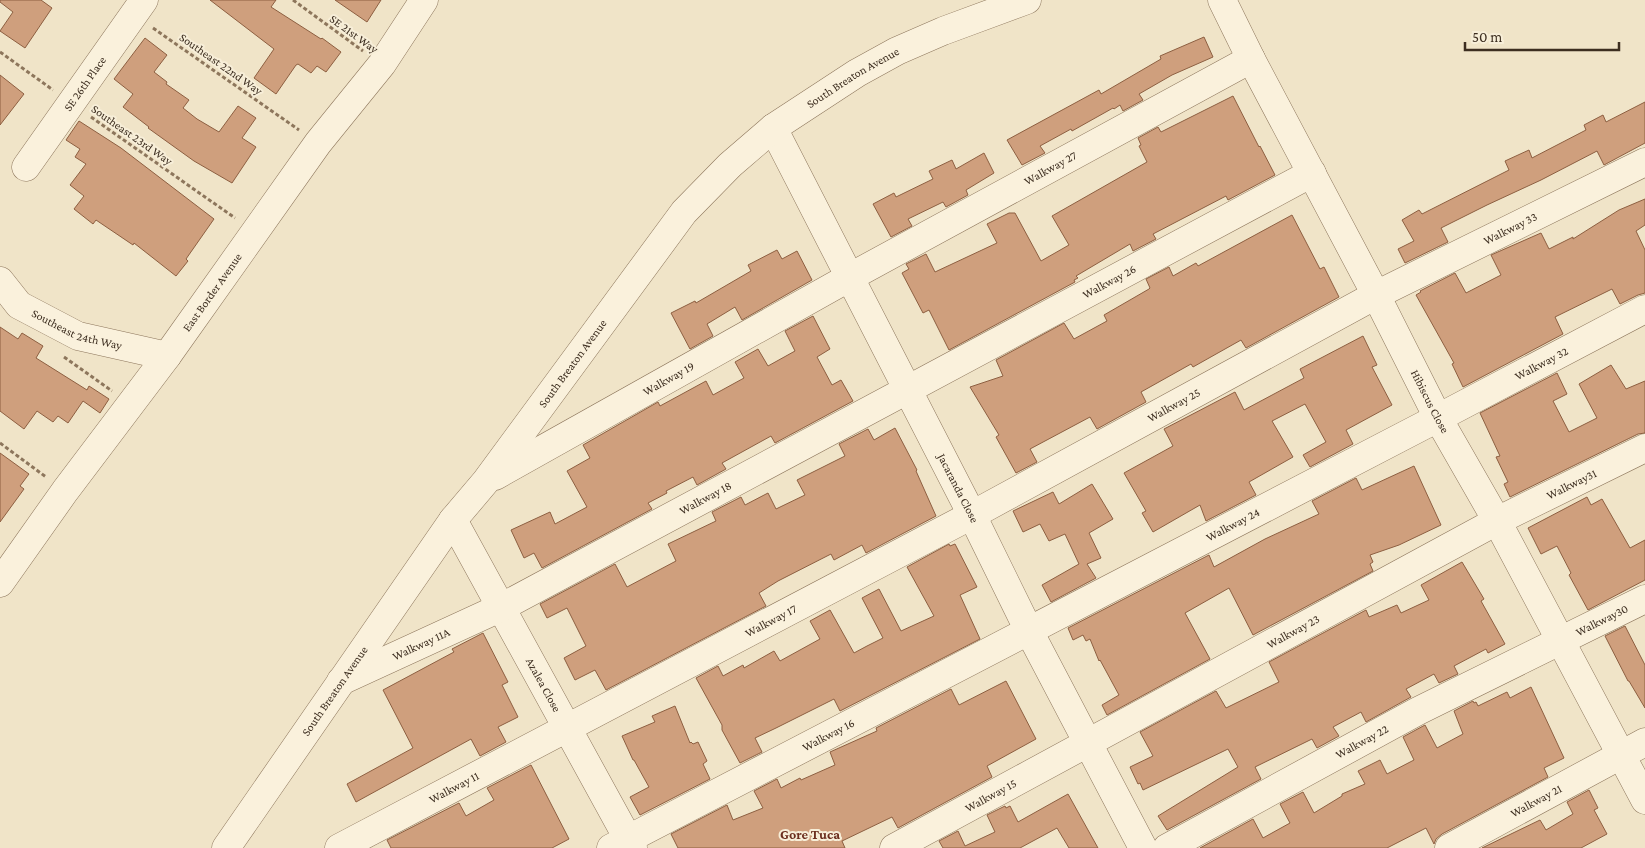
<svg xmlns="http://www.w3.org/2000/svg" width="1645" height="848" font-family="'Crimson Pro',serif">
	<rect width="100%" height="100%" fill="#f0e4c8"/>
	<g fill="#cf9f7d" stroke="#8d5f41">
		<polygon points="0,0 41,0 52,8 25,48 0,31 13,12 0,2"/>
		<polygon points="210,0 276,0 271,7 321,39 322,38 341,52 326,72 317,66 311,73 298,64 296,65 276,94 254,78 274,49"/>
		<polygon points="335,0 381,0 367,22"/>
		<polygon points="1204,37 1213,57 1172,75 1139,94 1143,100 1123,111 1120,105 1114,109 1113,108 1072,131 1071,129 1040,146 1045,153 1022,165 1007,140 1099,90 1101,94 1161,59 1160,56"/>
		<polygon points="145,38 167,55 154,72 167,82 166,84 189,100 183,108 197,119 219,132 238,106 256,118 242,138 256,147 232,183 194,161 148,128 149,127 123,107 133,94 114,79"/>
		<polygon points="0,75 24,94 0,125"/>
		<polygon points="1233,96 1259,147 1260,146 1275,175 1228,200 1226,196 1153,234 1156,239 1133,251 1130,244 1076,276 1078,278 1074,280 1075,282 949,350 929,310 923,313 902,273 909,269 906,264 926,254 935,272 997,243 987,224 1009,213 1015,213 1041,261 1069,245 1052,216 1147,162 1139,146 1141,145 1138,138 1158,127 1161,132"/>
		<polygon points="1645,102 1645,143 1604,165 1597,151 1541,180 1487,205 1441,228 1448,242 1405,263 1398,249 1414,241 1402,220 1419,210 1422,214 1509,170 1505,161 1529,150 1532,158 1586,130 1584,125 1603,115 1606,122"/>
		<polygon points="79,121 121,148 214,219 186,259 188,261 176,276 134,243 133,245 96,220 93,224 74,209 84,196 70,185 86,164 75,157 80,149 66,140"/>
		<polygon points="984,153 994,173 966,190 968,195 946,207 943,202 908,219 912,226 891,237 873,204 894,193 896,197 933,179 929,171 952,160 956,169"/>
		<polygon points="1645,199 1645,225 1636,231 1645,250 1645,293 1638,295 1620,304 1612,289 1555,317 1563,334 1463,387 1452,364 1454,363 1416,295 1421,292 1420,291 1455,273 1466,293 1501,275 1491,255 1541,233 1549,249 1573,237 1573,239 1619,210"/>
		<polygon points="1292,215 1320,269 1324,267 1339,297 1246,348 1241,340 1193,367 1191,364 1141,392 1146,402 1097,429 1090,417 1030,449 1037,462 1016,473 996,437 999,435 970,387 1003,376 996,360 1064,323 1074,339 1107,321 1104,315 1149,289 1150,288 1146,279 1169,267 1173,276 1196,263 1198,266"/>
		<polygon points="777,250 782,259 797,251 812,280 742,320 735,307 707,324 713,336 690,349 671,313 695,301 696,303 751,271 748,265"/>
		<polygon points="813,316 830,349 817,357 832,385 841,380 853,401 775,443 771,436 722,463 726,469 697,485 693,477 666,491 667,493 648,503 652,509 542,568 534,553 524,558 511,530 550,512 555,524 587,507 567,471 590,458 583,445 658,402 660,406 706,381 713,395 744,378 735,362 758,349 768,366 795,351 785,331"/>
		<polygon points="0,327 18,339 22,333 43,346 36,358 87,390 89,386 109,399 100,413 83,401 68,423 58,416 53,422 37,411 24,429 0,411"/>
		<polygon points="1363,336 1377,365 1372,367 1392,405 1346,430 1353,444 1310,467 1303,455 1326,442 1305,404 1272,421 1293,457 1249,482 1256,495 1206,521 1200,505 1153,532 1142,513 1146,511 1124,473 1173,446 1164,429 1235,392 1244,410 1304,378 1300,369"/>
		<polygon points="1611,365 1626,389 1645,381 1645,433 1638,434 1510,497 1504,484 1508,482 1496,457 1500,456 1480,413 1557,373 1567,394 1553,401 1569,432 1597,418 1579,384"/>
		<polygon points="895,428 917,470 916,471 936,516 866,553 862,545 834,560 831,554 778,581 759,593 766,606 606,690 595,670 575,680 564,658 586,646 567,608 547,618 540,604 615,564 627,587 676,561 668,544 716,521 712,512 741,497 745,505 768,493 776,509 805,495 797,480 845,456 839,444 868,429 874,440"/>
		<polygon points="0,453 29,474 20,486 24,489 0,522"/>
		<polygon points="1414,466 1441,525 1399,545 1370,555 1373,562 1370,564 1373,571 1253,635 1229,588 1185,613 1210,659 1107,715 1102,705 1119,695 1100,660 1099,661 1090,639 1086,641 1083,635 1073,640 1068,628 1209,555 1214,567 1265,539 1319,514 1312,501 1356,478 1362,490"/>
		<polygon points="1092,484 1113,519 1089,533 1101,558 1087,564 1096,578 1051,602 1042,585 1079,564 1065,534 1049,541 1040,524 1023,532 1013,511 1053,492 1059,504"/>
		<polygon points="1587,497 1591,505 1602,499 1630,548 1645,540 1645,580 1588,610 1569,575 1571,573 1557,546 1541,554 1528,528"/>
		<polygon points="949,544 950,546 955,544 977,587 960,595 980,639 840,711 834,699 776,728 755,738 762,752 740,763 722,730 722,725 696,678 718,666 723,676 743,665 744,668 774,651 780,661 820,639 810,621 830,610 854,653 867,646 883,638 862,598 879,589 901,631 934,616 907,567"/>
		<polygon points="1462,562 1484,599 1481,601 1505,644 1488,653 1486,649 1454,666 1458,674 1439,683 1434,674 1406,689 1411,697 1366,722 1361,712 1333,727 1339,736 1317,748 1312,739 1255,767 1261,779 1167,830 1158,816 1238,767 1228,749 1143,790 1140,783 1138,784 1130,767 1153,756 1140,732 1216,691 1226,708 1279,682 1269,662 1366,610 1369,617 1397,605 1401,613 1429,600 1421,585"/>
		<polygon points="1625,626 1645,665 1645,708 1629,681 1628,681 1605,636"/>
		<polygon points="483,633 508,682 502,685 518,717 498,727 506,742 480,756 471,739 356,802 347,784 413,748 383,690 454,652 452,649"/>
		<polygon points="1006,681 1036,739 987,766 992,777 898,828 892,817 842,841 845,848 678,848 671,834 727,805 733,820 763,808 754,791 777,779 781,788 800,778 801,780 835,765 830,752 877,731 876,728 951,689 959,705"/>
		<polygon points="1531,687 1564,758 1544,768 1548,777 1442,834 1436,839 1434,844 1426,828 1387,848 1200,848 1253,819 1263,838 1290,823 1280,804 1303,792 1314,813 1342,796 1342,794 1365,784 1358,771 1380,760 1387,774 1414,760 1403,737 1425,725 1437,748 1463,734 1454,711 1473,701 1474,703 1476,702 1478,706 1507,692 1510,698"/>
		<polygon points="675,706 690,743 691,742 693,744 698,742 707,761 703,764 710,779 640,815 630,797 649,787 634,760 633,760 622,736 655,722 652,716"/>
		<polygon points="531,765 569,839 552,848 391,848 387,840 459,803 466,816 494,800 487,788"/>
		<polygon points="1589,790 1598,808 1594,810 1607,834 1581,848 1482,848 1540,820 1546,830 1573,814 1567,802"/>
		<polygon points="1068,794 1098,848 1069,848 1057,828 1020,848 943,848 939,841 958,831 965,846 995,832 987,815 1005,806 1006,808 1010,806 1018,822"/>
	</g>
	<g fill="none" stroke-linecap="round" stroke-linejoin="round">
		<defs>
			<g id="minor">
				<path id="s1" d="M 1222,0 L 1251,59 L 1376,295 L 1438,418 L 1497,521 L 1645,800"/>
				<path id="s2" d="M 773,128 L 972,515 L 1029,631 L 1143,848"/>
				<path id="s3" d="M 26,167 L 144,0"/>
				<path id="s4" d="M 0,281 L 19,305 L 78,336 L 167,356"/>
				<path id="s5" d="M 495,476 L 850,277 L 1251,59"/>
				<path id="s6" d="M 453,520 L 633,848"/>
				<path id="s7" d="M 0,583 L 65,491 L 167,356 L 318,143 L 382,64 L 424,0"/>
				<path id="s8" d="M 341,681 L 502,607 L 1312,173"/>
				<path id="s9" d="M 226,848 L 453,520 L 486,481 L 684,212 L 730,165 L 773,128 L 857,73 L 897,51 L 943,31 L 1027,0"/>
				<path id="s10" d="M 339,848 L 972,515 L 1376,295 L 1645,162"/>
				<path id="s11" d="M 611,848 L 1438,418 L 1645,309"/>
				<path id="s12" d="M 894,848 L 1497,521 L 1645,448"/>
				<path id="s13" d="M 1167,848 L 1418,711 L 1645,599"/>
				<path id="s14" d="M 1449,848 L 1645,742"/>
			</g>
		</defs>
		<use href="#minor" stroke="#8d765c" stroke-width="29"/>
		<g stroke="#8d765c" stroke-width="3" stroke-dasharray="4 2.5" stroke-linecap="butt">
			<polyline points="293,0 363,51"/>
			<polyline points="153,28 299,130"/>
			<polyline points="0,52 53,90"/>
			<polyline points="91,117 235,218"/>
			<polyline points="64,357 112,391"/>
			<polyline points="0,443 46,477"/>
		</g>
		<use href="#minor" stroke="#faf1dc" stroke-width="28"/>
	</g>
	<g text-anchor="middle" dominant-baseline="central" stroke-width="4" stroke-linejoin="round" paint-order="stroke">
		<g font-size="12" fill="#3d2e20" stroke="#f7eed8">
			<text transform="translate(354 34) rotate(36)">SE 21st Way</text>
			<text transform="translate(221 64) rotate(35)">Southeast 22nd Way</text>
			<text stroke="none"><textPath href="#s9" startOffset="1001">South Breaton Avenue</textPath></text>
			<text stroke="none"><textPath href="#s3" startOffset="102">SE 26th Place</textPath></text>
			<text transform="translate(132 135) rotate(35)">Southeast 23rd Way</text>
			<text stroke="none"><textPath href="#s5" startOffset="635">Walkway 27</textPath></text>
			<text stroke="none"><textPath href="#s10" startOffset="1325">Walkway 33</textPath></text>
			<text stroke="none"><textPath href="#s8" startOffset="866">Walkway 26</textPath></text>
			<text stroke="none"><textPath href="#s7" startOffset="360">East Border Avenue</textPath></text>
			<text stroke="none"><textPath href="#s4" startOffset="94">Southeast 24th Way</textPath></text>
			<text stroke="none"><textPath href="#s9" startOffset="596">South Breaton Avenue</textPath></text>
			<text stroke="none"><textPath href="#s11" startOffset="1049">Walkway 32</textPath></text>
			<text stroke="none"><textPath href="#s5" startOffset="199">Walkway 19</textPath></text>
			<text stroke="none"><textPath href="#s1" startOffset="452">Hibiscus Close</textPath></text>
			<text stroke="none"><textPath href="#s10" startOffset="945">Walkway 25</textPath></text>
			<text stroke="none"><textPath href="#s12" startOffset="769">Walkway31</textPath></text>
			<text stroke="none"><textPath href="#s2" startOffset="405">Jacaranda Close</textPath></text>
			<text stroke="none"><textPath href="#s8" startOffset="408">Walkway 18</textPath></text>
			<text stroke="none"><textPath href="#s11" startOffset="701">Walkway 24</textPath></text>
			<text stroke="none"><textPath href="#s13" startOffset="491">Walkway30</textPath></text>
			<text stroke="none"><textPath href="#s10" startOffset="488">Walkway 17</textPath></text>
			<text stroke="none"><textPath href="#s12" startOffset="454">Walkway 23</textPath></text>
			<text stroke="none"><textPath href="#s8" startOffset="88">Walkway 11A</textPath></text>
			<text stroke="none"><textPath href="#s6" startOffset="188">Azalea Close</textPath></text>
			<text stroke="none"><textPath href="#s9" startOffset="191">South Breaton Avenue</textPath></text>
			<text stroke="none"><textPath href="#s11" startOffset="245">Walkway 16</textPath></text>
			<text stroke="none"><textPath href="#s13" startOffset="222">Walkway 22</textPath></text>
			<text stroke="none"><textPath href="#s10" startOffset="130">Walkway 11</textPath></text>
			<text stroke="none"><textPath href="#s12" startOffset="110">Walkway 15</textPath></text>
			<text stroke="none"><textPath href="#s14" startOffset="99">Walkway 21</textPath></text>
		</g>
		<g font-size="14" font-weight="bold" fill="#6b2e1e" stroke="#f7eed8">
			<text x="810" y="834">Gore Tuca</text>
		</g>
	</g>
	<path d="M1465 42v8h154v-8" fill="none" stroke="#3d2e20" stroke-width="2.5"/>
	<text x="1472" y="42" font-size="15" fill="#3d2e20" stroke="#f7eed8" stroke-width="4" paint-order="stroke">50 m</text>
</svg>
